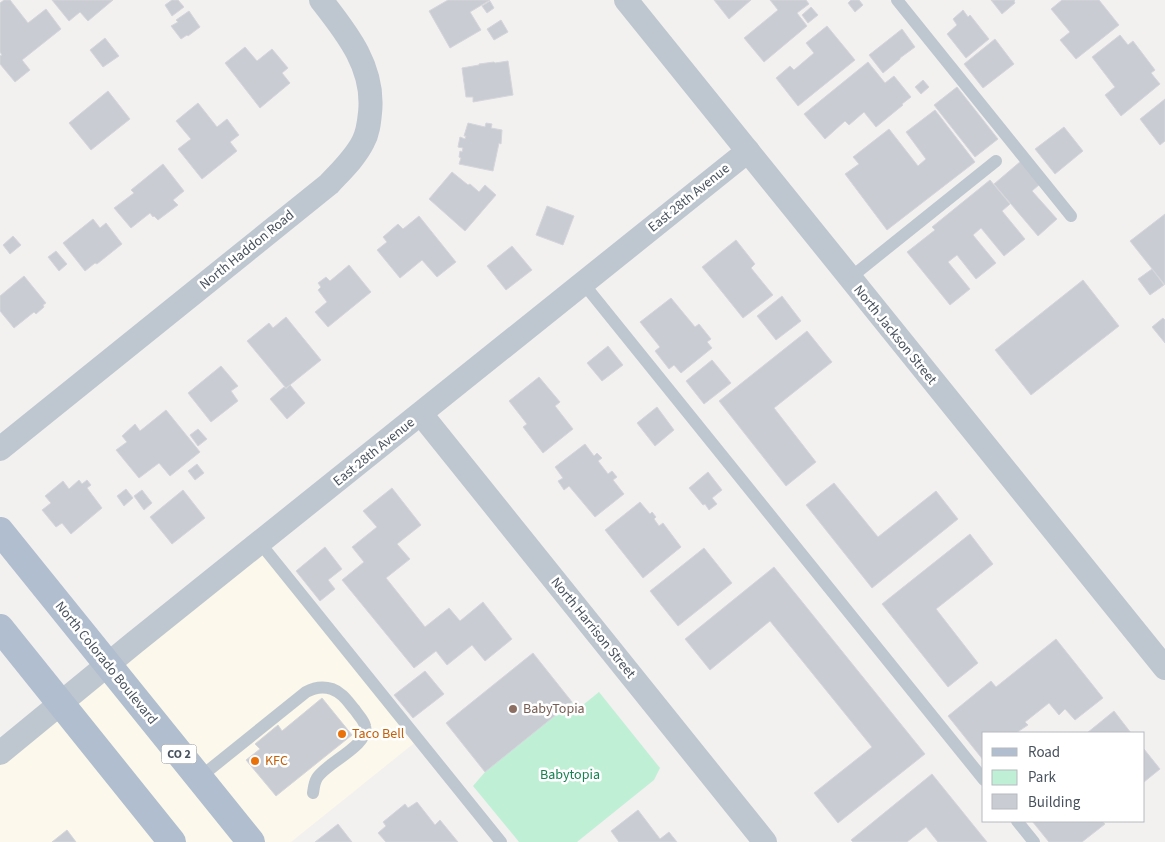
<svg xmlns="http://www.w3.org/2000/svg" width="1165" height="842" font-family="'Source Sans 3',sans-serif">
	<rect width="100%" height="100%" fill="#f3f0f0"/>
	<polygon fill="#fcf8eb" points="260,543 418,740 291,842 0,842 0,753"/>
	<polygon fill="#bff0d5" points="599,692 660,768 654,780 577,842 519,842 473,786 485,772 572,702 578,709"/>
	<g fill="#caccd3" stroke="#d4d6dc">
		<polygon points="4,0 10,0 28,23 46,9 61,29 22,60 30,70 15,82 0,64 0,56 2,55 0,52 0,3"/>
		<polygon points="52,0 113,0 88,21 80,12 69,21"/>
		<polygon points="172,0 178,0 184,7 172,16 165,5"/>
		<polygon points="448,0 490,0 470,12 481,30 450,48 429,11"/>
		<polygon points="714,0 751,0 729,19"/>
		<polygon points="770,0 806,0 809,4 797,13 807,26 764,62 744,38 778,10"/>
		<polygon points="851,0 859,0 863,5 855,12 848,3"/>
		<polygon points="991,0 1015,0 1014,1 1015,3 1002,14"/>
		<polygon points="1062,0 1099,0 1119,25 1076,59 1060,40 1070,32 1051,9"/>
		<polygon points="490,1 494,8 487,13 482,6"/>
		<polygon points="811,7 818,15 808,23 802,15"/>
		<polygon points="963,10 968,17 970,15 989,39 966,58 947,34 957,25 953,19"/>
		<polygon points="189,11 200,27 188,36 187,35 181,39 171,26 178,22 176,20"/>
		<polygon points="501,20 508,32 494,40 487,29"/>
		<polygon points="827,26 855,60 798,106 776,78 790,66 794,70 814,53 806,43"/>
		<polygon points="902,29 915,47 900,58 900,59 883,73 869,55"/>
		<polygon points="1120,35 1128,45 1133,41 1155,70 1151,73 1160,84 1121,116 1105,95 1115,87 1092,57"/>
		<polygon points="105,38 119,56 103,67 90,50"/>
		<polygon points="995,39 1014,64 983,88 964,64"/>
		<polygon points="245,47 257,61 272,49 288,68 282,73 290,83 260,108 225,63"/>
		<polygon points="508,61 513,95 473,102 473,97 466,97 462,68 479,65 479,64 494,62 495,63"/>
		<polygon points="868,62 885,83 894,76 911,97 902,104 903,105 876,127 864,112 849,125 845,121 825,139 804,114"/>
		<polygon points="923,80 929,87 921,94 915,87"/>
		<polygon points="957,87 998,139 975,157 934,105"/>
		<polygon points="108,91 130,119 91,150 69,123"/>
		<polygon points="1165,99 1165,141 1160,145 1140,119"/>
		<polygon points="198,103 217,127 227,119 239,135 230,142 237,151 202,179 178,149 191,139 176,121"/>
		<polygon points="935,110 975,162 887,230 845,174 859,164 853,157 889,129 918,166 926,159 906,132"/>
		<polygon points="468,123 485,127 486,123 492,124 491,128 502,130 501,144 499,143 493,171 459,164 461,158 459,157 460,151 462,152 463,148 458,147 460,137 465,139 466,136 464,136"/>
		<polygon points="1064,127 1083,151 1055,174 1035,149"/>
		<polygon points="1021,161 1040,184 1032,191 1057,219 1038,236 994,184"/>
		<polygon points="163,164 184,191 173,200 178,205 158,220 154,216 153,217 150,213 131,228 114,208 134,193 131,190"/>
		<polygon points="452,172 468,185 470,184 479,192 485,185 496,195 465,231 429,199"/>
		<polygon points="990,180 1010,204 1002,211 1025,239 1004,256 981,228 973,235 996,263 976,279 957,255 948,262 970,289 950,305 907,252 935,230 932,227"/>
		<polygon points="547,206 574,216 563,245 536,235"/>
		<polygon points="1165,214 1165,285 1130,241"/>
		<polygon points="419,216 456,262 437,277 422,260 400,278 377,250 387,242 383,237 398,224 403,229"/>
		<polygon points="93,219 100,228 106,223 122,244 97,264 95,263 85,271 63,243"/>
		<polygon points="13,236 21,245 10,254 3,245"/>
		<polygon points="736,240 755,264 751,268 773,295 743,318 702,267"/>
		<polygon points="512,246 532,270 506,290 487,266"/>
		<polygon points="56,251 67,264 59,271 48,257"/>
		<polygon points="349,265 371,292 328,327 315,312 327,302 318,290 321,287 318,283 326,277 330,281"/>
		<polygon points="1152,269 1164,285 1150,295 1138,279"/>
		<polygon points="24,276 46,303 43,305 44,307 36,314 34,312 14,328 0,311 0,296"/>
		<polygon points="1083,280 1119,326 1031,395 995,350"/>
		<polygon points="782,296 801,321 776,340 757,316"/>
		<polygon points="671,298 695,327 699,324 711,339 707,342 712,348 681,373 674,365 669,369 655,351 660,347 640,322"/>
		<polygon points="286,317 321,360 286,388 247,341 269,323 273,328"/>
		<polygon points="1163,318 1165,320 1165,343 1152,327"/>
		<polygon points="807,331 832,362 774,408 816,462 786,486 719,401"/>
		<polygon points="608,346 623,365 602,381 587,363"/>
		<polygon points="712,360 731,383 704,404 686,381"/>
		<polygon points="221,366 238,386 231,391 238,401 211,422 188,393"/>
		<polygon points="539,377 560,402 555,406 573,429 543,453 523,427 527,424 509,401"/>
		<polygon points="290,385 305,403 287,419 270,399 284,387 286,389"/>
		<polygon points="657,407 674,430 655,446 637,423"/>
		<polygon points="166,410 200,452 170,476 159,463 139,478 116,450 127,442 122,436 135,424 140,431"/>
		<polygon points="198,429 207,439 198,446 190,435"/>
		<polygon points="585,444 594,456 597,453 602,458 598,461 608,474 612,471 617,477 613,480 624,494 595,517 569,486 564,490 558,481 563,478 555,467"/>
		<polygon points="197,464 204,473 195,480 188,471"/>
		<polygon points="708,472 722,490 712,498 717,504 709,510 705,504 703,505 689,488"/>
		<polygon points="79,480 82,484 87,480 91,485 87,488 102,508 71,534 62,523 56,527 42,510 51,503 45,496 63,481 69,489"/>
		<polygon points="834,483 878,537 936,491 958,519 872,588 806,505"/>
		<polygon points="392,488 421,525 397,544 410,559 386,578 425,627 449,608 460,621 483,602 512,639 485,661 472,645 447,665 436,651 414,668 342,580 364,562 352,547 377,527 363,511"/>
		<polygon points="126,489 133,498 124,506 117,496"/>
		<polygon points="142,490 152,503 144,510 134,496"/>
		<polygon points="183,490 205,518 172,544 150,517"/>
		<polygon points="640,502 650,514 652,512 656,517 654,519 659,526 663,523 681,547 643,578 605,530"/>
		<polygon points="970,534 993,564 936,609 978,663 948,687 882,604"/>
		<polygon points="325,547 342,569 328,580 335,589 320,601 296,571"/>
		<polygon points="704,548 732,583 678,626 650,591"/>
		<polygon points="774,567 925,754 838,823 814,793 872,747 770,621 710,670 685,639"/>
		<polygon points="1056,639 1103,698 1075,720 1065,709 1059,715 1049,703 1025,722 1028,725 1016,733 984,733 984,761 948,716 991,681 996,687"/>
		<polygon points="533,653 572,702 485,772 446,723"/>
		<polygon points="425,671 444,694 413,718 394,695"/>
		<polygon points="322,698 352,735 276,796 246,760 260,749 255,744 278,725 282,731"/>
		<polygon points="1114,711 1131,733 1087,733"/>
		<polygon points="1144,749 1160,769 1144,782"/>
		<polygon points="932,774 987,842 938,842 926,827 907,842 853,842 851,840"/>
		<polygon points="417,802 435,825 440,820 458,842 386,842 378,833 386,826 383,822 405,804 408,808"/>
		<polygon points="638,810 660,839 669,832 677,842 619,842 611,831"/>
		<polygon points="1032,821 1102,821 1105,824 1082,842 1049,842"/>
		<polygon points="338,824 352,842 315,842"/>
		<polygon points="67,830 76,842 52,842"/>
	</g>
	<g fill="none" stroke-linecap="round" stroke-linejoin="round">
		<g stroke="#bec7cf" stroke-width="12">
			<polyline points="897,0 1071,216"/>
			<polyline points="850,278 996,161"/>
			<polyline points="583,283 984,780"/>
			<polyline points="260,543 501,842"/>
			<path d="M 199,778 L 306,692 C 315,687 323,686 332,689 C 343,693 348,702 355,710 C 358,715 364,720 365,726 C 370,745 326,763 317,778 C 314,783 314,787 313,793"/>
			<polyline points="1017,821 1034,842"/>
		</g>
		<g stroke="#bec7cf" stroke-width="24">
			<polyline points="626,0 1165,668"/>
			<polyline points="421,414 765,842"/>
			<path d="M 0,449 L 329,184 C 341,171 355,158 363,142 C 368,133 369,123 370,113 C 375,68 347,33 321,0"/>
			<polyline points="0,753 134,643 748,151"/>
		</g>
		<g stroke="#b0becf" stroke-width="28">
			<polyline points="0,531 251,842"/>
			<polyline points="0,628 172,842"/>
		</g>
	</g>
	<circle fill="#8d6e63" stroke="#fff" stroke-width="2" cx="513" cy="709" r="5"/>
	<g fill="#e8710a" stroke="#fff" stroke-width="2">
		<circle cx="342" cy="734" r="5"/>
		<circle cx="255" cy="761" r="5"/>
	</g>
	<g text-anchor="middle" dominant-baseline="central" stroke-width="5" stroke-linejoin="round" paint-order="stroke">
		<rect fill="#fff" stroke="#7f868e" stroke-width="1" x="161.5" y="744.5" width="35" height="19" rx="4"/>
		<g font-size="12" font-weight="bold" fill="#48525e">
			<text x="179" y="754">CO 2</text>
		</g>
		<g font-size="14" fill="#48525e" stroke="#fff">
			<text transform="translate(689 198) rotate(-39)">East 28th Avenue</text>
			<text transform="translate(247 250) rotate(-39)">North Haddon Road</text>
			<text transform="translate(895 335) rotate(51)">North Jackson Street</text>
			<text transform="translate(374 452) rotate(-39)">East 28th Avenue</text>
			<text transform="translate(593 628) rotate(51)">North Harrison Street</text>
			<text transform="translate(106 663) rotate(51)">North Colorado Boulevard</text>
		</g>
		<g font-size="14" fill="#785e54" stroke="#fff" text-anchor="start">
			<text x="523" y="709">BabyTopia</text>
		</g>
		<g font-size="14" fill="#c56008" stroke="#fff" text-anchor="start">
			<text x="352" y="734">Taco Bell</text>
			<text x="265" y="761">KFC</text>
		</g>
		<g font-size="14" fill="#178152" stroke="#fff">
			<text x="570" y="775">Babytopia</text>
		</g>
	</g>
	<rect x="982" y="732" width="162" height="90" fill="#ffffff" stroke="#b6babf"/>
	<rect x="992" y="748" width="25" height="8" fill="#b0becf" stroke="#b6babf"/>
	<text x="1028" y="757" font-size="15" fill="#48525e">Road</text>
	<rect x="992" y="770" width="25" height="15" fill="#bff0d5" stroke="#b6babf"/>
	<text x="1028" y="782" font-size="15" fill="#48525e">Park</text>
	<rect x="992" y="794" width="25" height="15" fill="#caccd3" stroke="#b6babf"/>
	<text x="1028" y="807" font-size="15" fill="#48525e">Building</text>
</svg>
